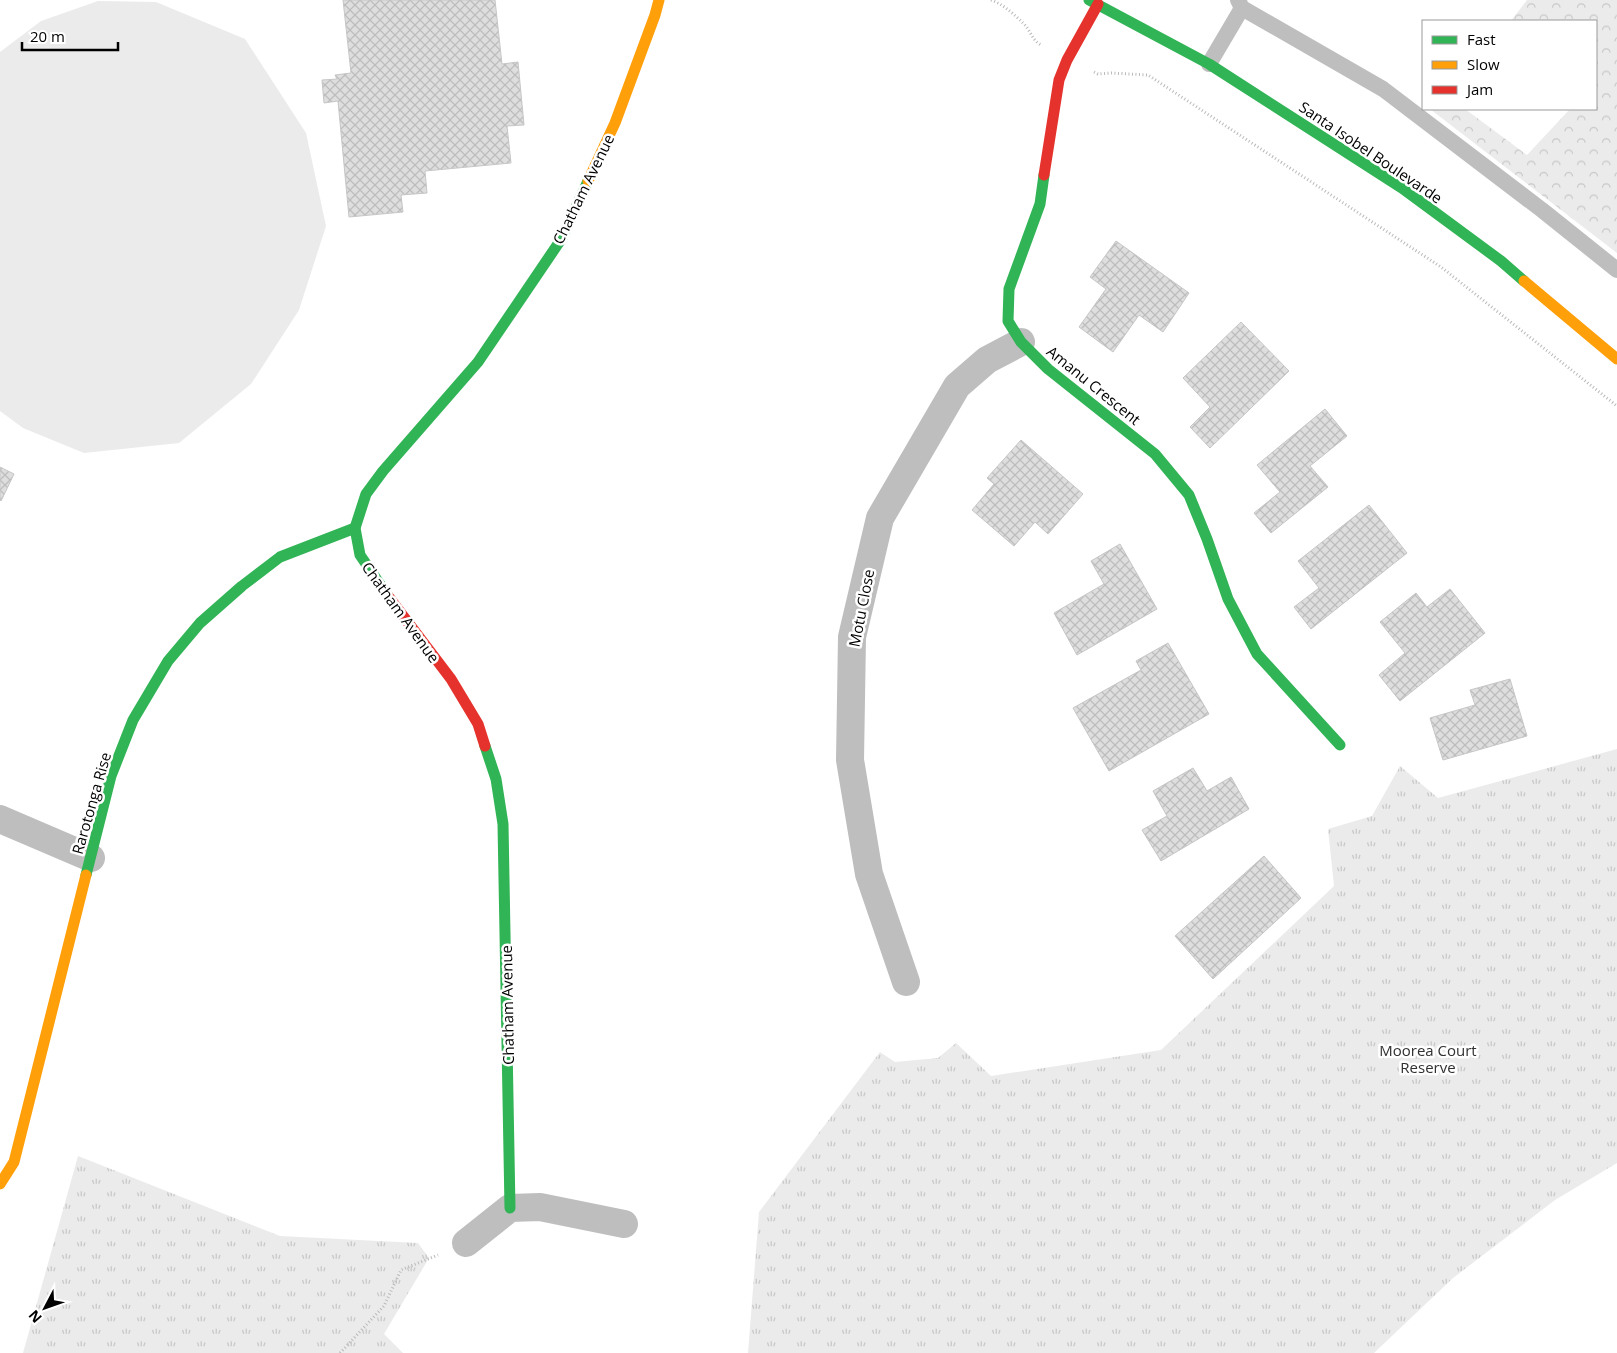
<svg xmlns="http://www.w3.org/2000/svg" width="1617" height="1353" font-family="'Open Sans',sans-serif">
	<defs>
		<pattern id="grass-tufts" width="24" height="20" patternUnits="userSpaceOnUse" patternTransform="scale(1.25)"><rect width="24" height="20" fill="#ebebeb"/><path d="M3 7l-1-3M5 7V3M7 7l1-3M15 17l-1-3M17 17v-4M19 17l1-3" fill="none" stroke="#c8c8c8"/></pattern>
		<pattern id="forest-crowns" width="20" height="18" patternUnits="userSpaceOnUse" patternTransform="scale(1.25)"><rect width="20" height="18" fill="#ebebeb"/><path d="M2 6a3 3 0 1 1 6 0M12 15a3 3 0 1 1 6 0" fill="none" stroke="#c8c8c8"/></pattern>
		<pattern id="building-cross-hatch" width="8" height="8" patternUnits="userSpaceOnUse" patternTransform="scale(1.25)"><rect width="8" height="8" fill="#dedede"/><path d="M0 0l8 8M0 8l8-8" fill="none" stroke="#bdbdbd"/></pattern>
	</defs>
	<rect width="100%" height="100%" fill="#fff"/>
	<g fill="url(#grass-tufts)">
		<polygon points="1617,749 1617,1163 1555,1200 1453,1278 1374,1353 748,1353 759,1212 880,1052 895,1062 938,1058 956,1043 991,1076 1161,1050 1334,886 1328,829 1372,816 1400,766 1438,798"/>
		<polygon points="78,1156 280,1236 418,1243 429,1258 384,1334 403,1353 23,1353"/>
	</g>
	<polygon fill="url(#forest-crowns)" points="1527,0 1617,0 1617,253 1430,109 1465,109 1527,155 1570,109 1596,109 1596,21 1511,21"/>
	<polygon fill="#ebebeb" points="98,1 156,2 245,39 306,133 326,226 299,310 251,384 179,443 84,453 23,428 0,411 0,52 41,21"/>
	<g fill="url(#building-cross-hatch)" stroke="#c6c6c6">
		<polygon points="343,0 495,0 502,64 518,62 524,125 507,126 511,163 425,171 427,193 401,195 403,212 349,217 338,101 324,103 322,80 337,79 335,75 351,73"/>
		<polygon points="1116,241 1189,293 1163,332 1139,315 1113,352 1079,327 1106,289 1090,277"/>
		<polygon points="1241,322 1289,371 1210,448 1190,427 1210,407 1183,378"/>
		<polygon points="1325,409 1347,436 1310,466 1328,487 1271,533 1254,513 1280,492 1257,465"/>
		<polygon points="1021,440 1083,494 1048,534 1035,522 1014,546 972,510 994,484 987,478"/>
		<polygon points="0,467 14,474 1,501 0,500"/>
		<polygon points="1369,505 1407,553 1311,629 1294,607 1319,588 1298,561"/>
		<polygon points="1120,544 1157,609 1077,655 1054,613 1104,584 1091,561"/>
		<polygon points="1450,589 1485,633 1400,701 1379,675 1405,653 1380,622 1416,593 1427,607"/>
		<polygon points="1168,643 1209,714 1109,771 1073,708 1141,670 1136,661"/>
		<polygon points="1510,679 1527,736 1443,760 1430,718 1475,705 1470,690"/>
		<polygon points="1193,768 1207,791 1231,777 1249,809 1161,861 1142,830 1167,816 1153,791"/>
		<polygon points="1264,856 1301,898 1213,979 1175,936"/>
	</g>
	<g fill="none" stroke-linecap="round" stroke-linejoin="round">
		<g stroke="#b9b9b9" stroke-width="3" stroke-dasharray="1 2.5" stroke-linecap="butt">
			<path d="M 991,0 C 1003,4 1015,15 1024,24 C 1031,31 1032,40 1041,45"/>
			<polyline points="1094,72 1098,74 1111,73 1148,75 1441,267 1617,406"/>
			<polyline points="340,1353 384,1306 401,1270 438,1255"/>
		</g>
		<g stroke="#bebebe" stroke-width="16">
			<polyline points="1238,0 1242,8 1383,89 1542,210 1617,270"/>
			<polyline points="1209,64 1242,8"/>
		</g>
		<g stroke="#bebebe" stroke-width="28">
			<polyline points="0,819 91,858"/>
			<polyline points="906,982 869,874 850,760 852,637 880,518 957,386 987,360 1021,342"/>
			<polyline points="466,1243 510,1208 540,1207 624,1224"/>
		</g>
		<g stroke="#30b455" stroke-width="11">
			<polyline points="1089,0 1209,64 1402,188 1501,261 1524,281"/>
			<polyline points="1044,175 1040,204 1009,289 1008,321 1021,342 1048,369 1155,454 1189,495 1207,539 1228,599 1257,654 1340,745"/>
			<polyline points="388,596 360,555 355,528 366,494 383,471 478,362 562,238 588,181"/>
			<polyline points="485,746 496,779 503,824 510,1208"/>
			<polyline points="86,875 111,776 133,720 168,661 200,623 242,586 280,557 355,528"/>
		</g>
		<g stroke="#ff9f0a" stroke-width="11">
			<polyline points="588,181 615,123 655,15 659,0"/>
			<polyline points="1524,281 1617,359"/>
			<polyline points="0,1184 14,1162 86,875"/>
		</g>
		<g stroke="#e5322d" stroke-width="11">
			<polyline points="1044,175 1059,80 1067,60 1098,4"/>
			<polyline points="388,596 451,679 478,724 485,746"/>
		</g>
	</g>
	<g text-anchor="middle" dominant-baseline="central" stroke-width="5" stroke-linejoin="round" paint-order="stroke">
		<g font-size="15" fill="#000" stroke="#fff">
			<text transform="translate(1371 152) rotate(34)">Santa Isobel Boulevarde</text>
			<text transform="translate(583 189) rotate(-64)">Chatham Avenue</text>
			<text transform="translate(1094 385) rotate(39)">Amanu Crescent</text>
			<text transform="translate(861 608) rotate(-79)">Motu Close</text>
			<text transform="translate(401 612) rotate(54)">Chatham Avenue</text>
			<text transform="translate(91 803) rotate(-74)">Rarotonga Rise</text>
			<text transform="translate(507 1005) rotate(-91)">Chatham Avenue</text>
		</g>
		<g font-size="15" fill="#313131" stroke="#fff">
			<text x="1428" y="1050">Moorea Court<tspan x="1428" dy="17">Reserve</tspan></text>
		</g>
	</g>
	<rect x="1422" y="20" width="175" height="90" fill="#ffffff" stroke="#999999"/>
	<rect x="1432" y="36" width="25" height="8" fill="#30b455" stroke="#999999"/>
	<text x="1467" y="45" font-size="15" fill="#000000">Fast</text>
	<rect x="1432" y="61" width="25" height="8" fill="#ff9f0a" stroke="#999999"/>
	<text x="1467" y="70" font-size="15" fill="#000000">Slow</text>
	<rect x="1432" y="86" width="25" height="8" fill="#e5322d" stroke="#999999"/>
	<text x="1467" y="95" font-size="15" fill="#000000">Jam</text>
	<g transform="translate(45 1308) rotate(229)" stroke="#ffffff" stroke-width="4" paint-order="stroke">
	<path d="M0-4L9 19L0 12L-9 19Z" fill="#000000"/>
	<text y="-8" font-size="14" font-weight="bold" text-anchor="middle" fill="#000000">N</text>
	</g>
	<path d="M22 42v8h96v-8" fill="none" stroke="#000000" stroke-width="2.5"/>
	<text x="30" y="42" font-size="15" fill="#000000" stroke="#ffffff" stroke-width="4" paint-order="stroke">20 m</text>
</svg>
